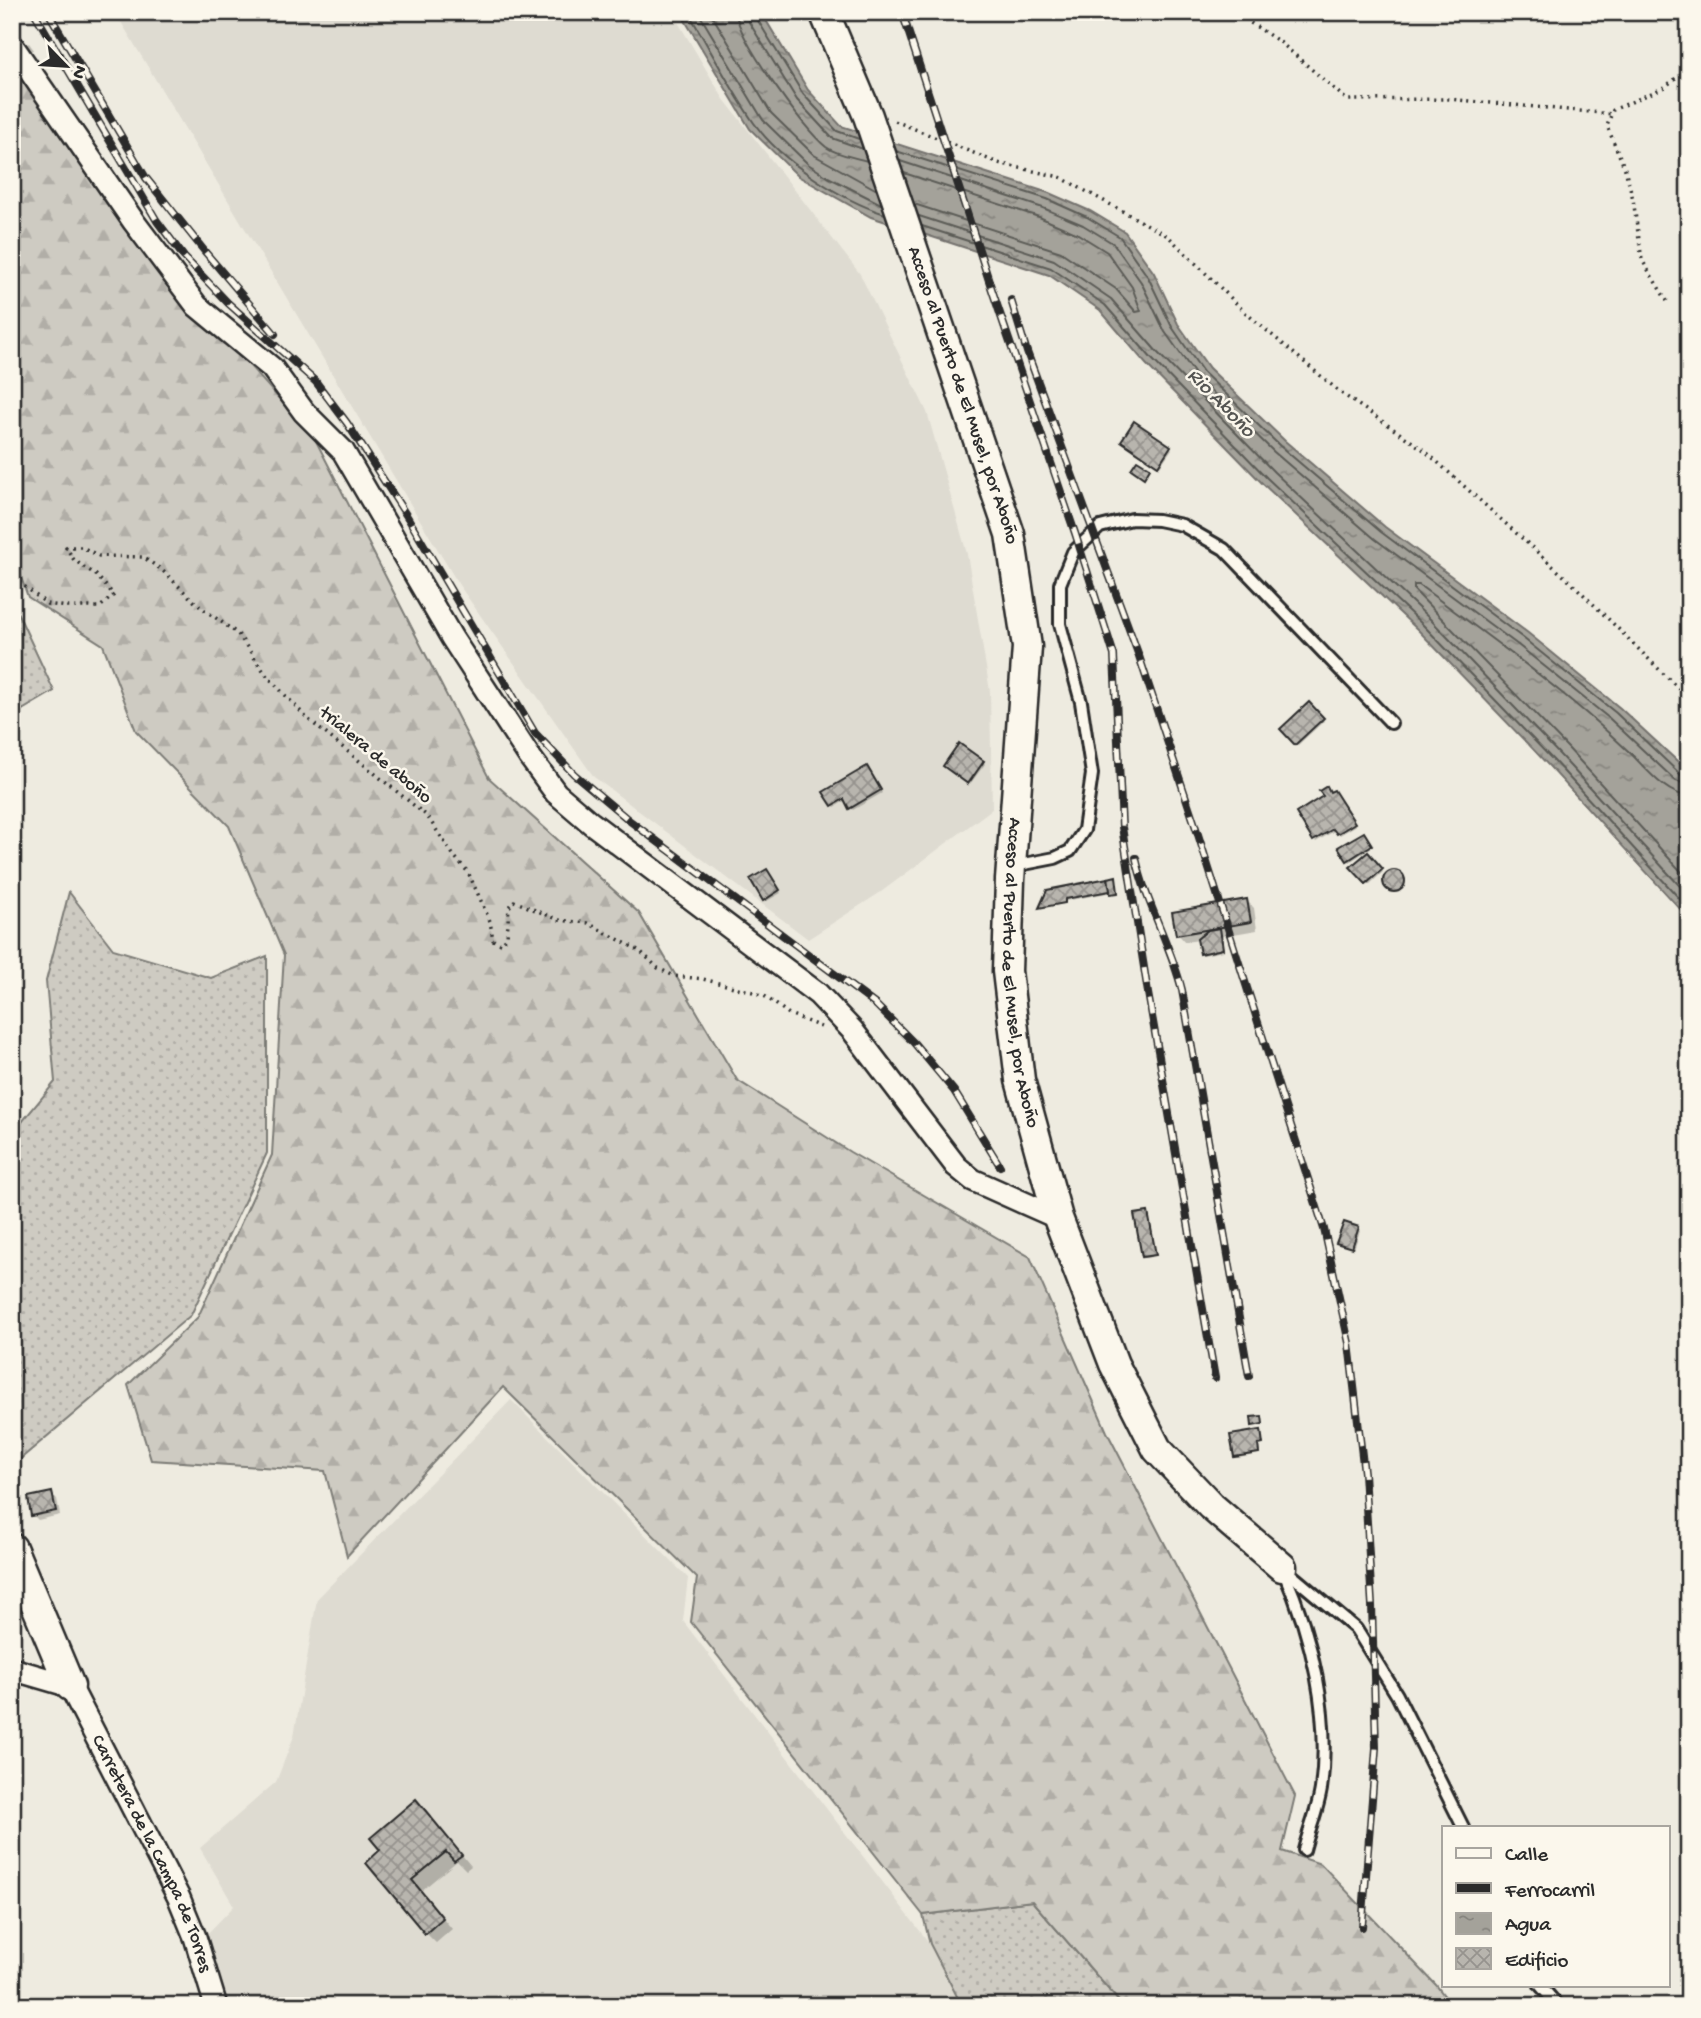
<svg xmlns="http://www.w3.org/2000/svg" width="1701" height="2018" font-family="'Gochi Hand',sans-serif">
	<defs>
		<pattern id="grass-dots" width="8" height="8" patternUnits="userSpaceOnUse" patternTransform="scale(1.75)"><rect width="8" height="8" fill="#cecbc2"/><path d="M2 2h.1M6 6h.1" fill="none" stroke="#b1aea7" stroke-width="1.8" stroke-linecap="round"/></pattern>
		<pattern id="forest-firs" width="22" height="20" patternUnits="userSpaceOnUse" patternTransform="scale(1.75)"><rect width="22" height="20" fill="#cecbc2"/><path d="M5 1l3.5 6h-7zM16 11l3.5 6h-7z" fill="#b1aea7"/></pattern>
		<pattern id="water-ripples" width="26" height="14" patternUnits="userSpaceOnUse" patternTransform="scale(1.75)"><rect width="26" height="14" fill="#a4a29a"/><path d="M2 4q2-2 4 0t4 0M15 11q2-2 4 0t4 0" fill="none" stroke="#86847e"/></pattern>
		<pattern id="building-cross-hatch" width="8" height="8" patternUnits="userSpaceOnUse" patternTransform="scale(1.75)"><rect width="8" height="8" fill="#b8b5ae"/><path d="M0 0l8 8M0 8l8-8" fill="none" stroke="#96938e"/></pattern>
	</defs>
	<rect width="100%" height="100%" fill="#eeebe0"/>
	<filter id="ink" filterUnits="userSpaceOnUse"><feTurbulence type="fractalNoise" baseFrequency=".0143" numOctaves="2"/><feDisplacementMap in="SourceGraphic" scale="14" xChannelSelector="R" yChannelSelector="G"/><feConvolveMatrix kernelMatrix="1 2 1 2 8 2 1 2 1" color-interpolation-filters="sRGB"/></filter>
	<g filter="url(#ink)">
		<g fill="#dedbd1">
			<polygon points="115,12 672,12 723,98 860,274 927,412 967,554 990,691 992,809 881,892 808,939 594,777 459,585"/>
			<polygon points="511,1400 688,1578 683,1621 930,1944 962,2006 228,2006 207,1934 234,1906 200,1848 276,1782 294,1736 317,1599"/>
		</g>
		<g fill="url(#grass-dots)" stroke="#7c7b76" stroke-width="2">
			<polygon points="12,601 54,691 12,716"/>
			<polygon points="69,892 113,949 211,978 267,956 267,1153 191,1315 12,1466 12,1134 55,1082 46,981"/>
			<polygon points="1032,1901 1123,2006 962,2006 930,1944 923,1915"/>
		</g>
		<polygon fill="url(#forest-firs)" stroke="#7c7b76" stroke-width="2" points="12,61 152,256 315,439 489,778 639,913 737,1080 850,1152 1030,1257 1107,1432 1295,1796 1282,1851 1321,1864 1436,1985 1452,2006 1123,2006 1032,1901 923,1915 691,1622 697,1578 503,1387 347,1556 325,1471 151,1460 128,1385 198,1317 272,1155 284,955 229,826 136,731 103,645 28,597 12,552"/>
		<polygon fill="url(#water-ripples)" stroke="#74726e" stroke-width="2" points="680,12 761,12 808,90 841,126 1049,193 1090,211 1125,232 1154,273 1178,324 1209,368 1285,441 1385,527 1528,633 1620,708 1689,772 1689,919 1549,766 1418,630 1263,484 1146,364 1100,310 1049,275 871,217 798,176 750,129"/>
		<polygon fill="#eeebe0" points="1524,745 1528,745 1689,920 1689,923"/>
		<g fill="#0003">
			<polygon points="29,43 34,50 29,52 24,46"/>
			<polygon points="1125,442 1170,447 1172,449 1160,466"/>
			<polygon points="1309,704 1324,721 1298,745 1282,729"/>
			<polygon points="983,762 985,764 970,784 947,767"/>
			<polygon points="868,770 882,793 853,810 846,800 835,807 833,805"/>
			<polygon points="1330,794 1336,794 1355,826 1340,835 1336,830 1316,842 1314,840"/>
			<polygon points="1365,836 1372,847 1350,862 1349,860"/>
			<polygon points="1368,854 1383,872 1369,885 1353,867"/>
			<circle cx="1396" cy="882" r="10"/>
			<polygon points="769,873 781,893 767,901 765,900"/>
			<polygon points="1115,878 1119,894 1114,895 1112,892 1065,901 1066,904 1041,907"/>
			<polygon points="1246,900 1254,908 1257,930 1222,936 1224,951 1203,955 1199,940 1185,942 1178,934"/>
			<polygon points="1147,1214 1157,1256 1145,1258 1143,1256"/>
			<polygon points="1345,1224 1360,1231 1354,1249 1340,1244"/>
			<polygon points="1260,1432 1264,1445 1259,1446 1260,1454 1238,1458 1236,1457"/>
			<polygon points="52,1494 57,1499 60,1515 38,1520 33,1515"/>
			<polygon points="426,1812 471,1866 466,1870 457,1861 421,1891 452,1929 436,1943 426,1933 383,1851"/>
		</g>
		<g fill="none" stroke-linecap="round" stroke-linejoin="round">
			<g stroke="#5b5b57" stroke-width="2">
				<path d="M 688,12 C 710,49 730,88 754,123 C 781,161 841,200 885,214"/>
				<polyline points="698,12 763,120 808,164 828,177 881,204"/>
				<polyline points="710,12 771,113 814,155 877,190"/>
				<path d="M 736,12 C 737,38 804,130 826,147 C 837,155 854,157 867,161"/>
				<polyline points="747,12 749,22 797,100 832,138 863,149"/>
				<polyline points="755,12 757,19 803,94 837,131 859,139"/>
				<polyline points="896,151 1047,199 1087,217 1120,237 1148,277 1172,327 1203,372 1280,446 1381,532 1523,638 1616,713 1681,775 1689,776"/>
				<polyline points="900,161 1043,208 1083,225 1114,244 1141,282 1165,332 1197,377 1274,452 1375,539 1518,645 1610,719 1676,781 1689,785"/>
				<polyline points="904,173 1039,217 1078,234 1107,252 1132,287 1141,311 1136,312 1116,289 1061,252 914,204"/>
				<polyline points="919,216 1054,260 1111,299 1158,353 1274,472 1430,619 1560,755 1689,896"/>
				<polyline points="922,226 1051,268 1105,305 1152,359 1267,478 1423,625 1554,761 1689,909"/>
				<path d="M 1689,796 C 1664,795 1643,764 1626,749 C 1562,688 1489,637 1419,585 L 1414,585 L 1414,590 L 1568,748 L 1689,880"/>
			</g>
		</g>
		<g fill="url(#building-cross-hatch)" stroke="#2b2b2b" stroke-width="2">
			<polygon points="1134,421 1171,446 1158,466 1121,441"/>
			<polygon points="1137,460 1150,468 1144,478 1131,469"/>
			<polygon points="1309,702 1324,718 1295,745 1280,729"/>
			<polygon points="959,743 984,761 968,784 943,766"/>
			<polygon points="867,766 881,790 849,809 844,799 832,806 823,792"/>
			<polygon points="1327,786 1330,792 1334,790 1355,823 1337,834 1333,829 1313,841 1296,813 1323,796 1319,791"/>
			<polygon points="1364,832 1372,845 1347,861 1338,847"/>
			<polygon points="1368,852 1383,869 1366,884 1350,867"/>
			<polygon points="767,869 780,890 763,901 750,879"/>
			<circle cx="1394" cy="881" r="11"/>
			<polygon points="1116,876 1118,893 1110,894 1108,878"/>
			<polygon points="1108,878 1110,891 1065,899 1065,903 1039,908 1047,890"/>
			<polygon points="1247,899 1251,922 1176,935 1172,912"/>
			<polygon points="1220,928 1223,949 1200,954 1197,939 1208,930"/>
			<polygon points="1148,1212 1156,1255 1142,1257 1134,1214"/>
			<polygon points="1344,1222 1359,1227 1352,1248 1336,1243"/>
			<polygon points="1262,1416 1263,1424 1252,1426 1251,1417"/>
			<polygon points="1261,1430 1263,1444 1258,1445 1259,1453 1234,1457 1230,1435"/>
			<polygon points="52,1492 56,1511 31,1516 28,1497"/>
			<polygon points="416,1799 462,1855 454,1861 446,1852 412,1880 443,1918 425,1934 366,1863 380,1850 370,1838"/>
		</g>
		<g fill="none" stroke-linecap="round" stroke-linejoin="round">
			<defs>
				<g id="service">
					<polyline points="1014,866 1055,858 1070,851 1084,830 1092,774 1081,702 1060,624 1060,584 1073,552 1100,527 1132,519 1158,520 1182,525 1224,549 1391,723"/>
					<polyline points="1282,1567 1356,1629 1397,1695 1463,1827"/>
					<path d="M 1283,1570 C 1312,1636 1331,1716 1321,1789 C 1318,1809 1309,1830 1304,1850"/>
					<polyline points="1540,1985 1558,2006"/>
				</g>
				<g id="minor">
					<polyline points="12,45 134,222 197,306 272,368 304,412 343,451 452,638 529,756 556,793 591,823 818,994 853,1031 956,1166 973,1180 1058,1218"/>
					<path id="s1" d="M 12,1669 L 70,1686 L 179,1898 L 195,1937 L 216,2006"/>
				</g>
				<g id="tertiary">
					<path id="s2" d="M 824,12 L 868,116 L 1010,534 L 1027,647 L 1010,880 L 1007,971 L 1020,1080 L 1058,1218 L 1114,1364 L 1157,1449 L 1211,1506 L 1282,1567"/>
					<polyline points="12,1548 70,1686"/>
				</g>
			</defs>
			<use href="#service" stroke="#2b2b2b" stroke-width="16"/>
			<use href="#minor" stroke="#2b2b2b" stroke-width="26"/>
			<use href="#tertiary" stroke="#2b2b2b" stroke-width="33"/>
			<g stroke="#2b2b2b" stroke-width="3.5" stroke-dasharray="2 5" stroke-linecap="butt">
				<polyline points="1242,12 1249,22 1280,42 1347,100 1448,99 1612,114"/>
				<polyline points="895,121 998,163 1060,177 1168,236 1247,314 1341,393 1424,450 1576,587 1689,699"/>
				<polyline points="1667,301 1642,260 1633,199 1625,169 1607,126 1613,110 1665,87 1689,67"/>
				<polyline points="12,570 19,582 47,604 68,607 100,607 114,595 96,575 74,560 66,547 82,547 99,556 143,557 162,570 198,605 238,634 267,676 309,720 427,816 454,856 468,872 490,921 493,940 501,944 507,937 509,907 514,901 559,920 588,923 640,951 658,968 674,976 703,979 753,992 766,997 789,1014 821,1027"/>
			</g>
			<use href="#service" stroke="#fbf7ec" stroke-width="10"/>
			<use href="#minor" stroke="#fbf7ec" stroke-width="21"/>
			<use href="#tertiary" stroke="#fbf7ec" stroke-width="28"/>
			<defs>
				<g id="rail">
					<polyline points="34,12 157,221 184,257 228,303 316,382 347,423 408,518 535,733 574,774 630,821 876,1005 914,1043 954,1091 1000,1166"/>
					<polyline points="48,12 146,178 206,253 275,334"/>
					<polyline points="902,12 992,290 1075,533 1114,655 1122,827 1148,993 1215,1378"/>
					<polyline points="1011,300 1027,352 1139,656 1195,825 1324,1229 1349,1343 1364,1473 1372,1605 1376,1748 1362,1927"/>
					<path d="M 1136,858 C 1146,904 1171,945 1182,990 L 1249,1376"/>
				</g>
			</defs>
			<use href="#rail" stroke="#2b2b2b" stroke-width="8"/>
			<use href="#rail" stroke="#fbf7ec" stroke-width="5" stroke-dasharray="16" stroke-linecap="butt"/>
		</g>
	</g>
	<g text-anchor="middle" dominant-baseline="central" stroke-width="5" stroke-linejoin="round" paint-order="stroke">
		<g font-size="19" fill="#2b2b2b" stroke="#fbf7ec">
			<text stroke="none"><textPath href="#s2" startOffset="408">Acceso al Puerto de El Musel, por Aboño</textPath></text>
			<text transform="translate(375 756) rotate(40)">trialera de aboño</text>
			<text stroke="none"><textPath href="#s2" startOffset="996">Acceso al Puerto de El Musel, por Aboño</textPath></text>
			<text stroke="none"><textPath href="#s1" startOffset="247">Carretera de la Campa de Torres</textPath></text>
		</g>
		<g font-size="21" font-style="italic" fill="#555552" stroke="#fbf7ec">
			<text transform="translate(1220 404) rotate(46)">Rio Aboño</text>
		</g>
	</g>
	<rect width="1701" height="2018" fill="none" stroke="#fbf7ec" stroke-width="42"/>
	<rect x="21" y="21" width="1659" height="1976" fill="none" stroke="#2b2b2b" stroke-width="2.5" filter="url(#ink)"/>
	<rect x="1442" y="1826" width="228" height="161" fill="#fbf7ec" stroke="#a8a59f" stroke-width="2"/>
	<rect x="1456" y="1848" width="35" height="10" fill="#fbf7ec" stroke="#a8a59f" stroke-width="2"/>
	<text x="1505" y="1860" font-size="21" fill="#2b2b2b">Calle</text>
	<rect x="1456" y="1883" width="35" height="10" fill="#2b2b2b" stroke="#a8a59f" stroke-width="2"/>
	<text x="1505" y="1896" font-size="21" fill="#2b2b2b">Ferrocarril</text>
	<rect x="1456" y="1913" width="35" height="21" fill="url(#water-ripples)" stroke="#a8a59f" stroke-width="2"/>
	<text x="1505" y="1930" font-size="21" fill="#2b2b2b">Agua</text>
	<rect x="1456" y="1948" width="35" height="21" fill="url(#building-cross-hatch)" stroke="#a8a59f" stroke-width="2"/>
	<text x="1505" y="1966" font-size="21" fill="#2b2b2b">Edificio</text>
	<g transform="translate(66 66) rotate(115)" stroke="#fbf7ec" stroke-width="5" paint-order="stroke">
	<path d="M0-5L12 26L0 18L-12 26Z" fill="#2b2b2b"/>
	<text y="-10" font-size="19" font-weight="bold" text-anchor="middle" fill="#2b2b2b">N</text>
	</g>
</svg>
